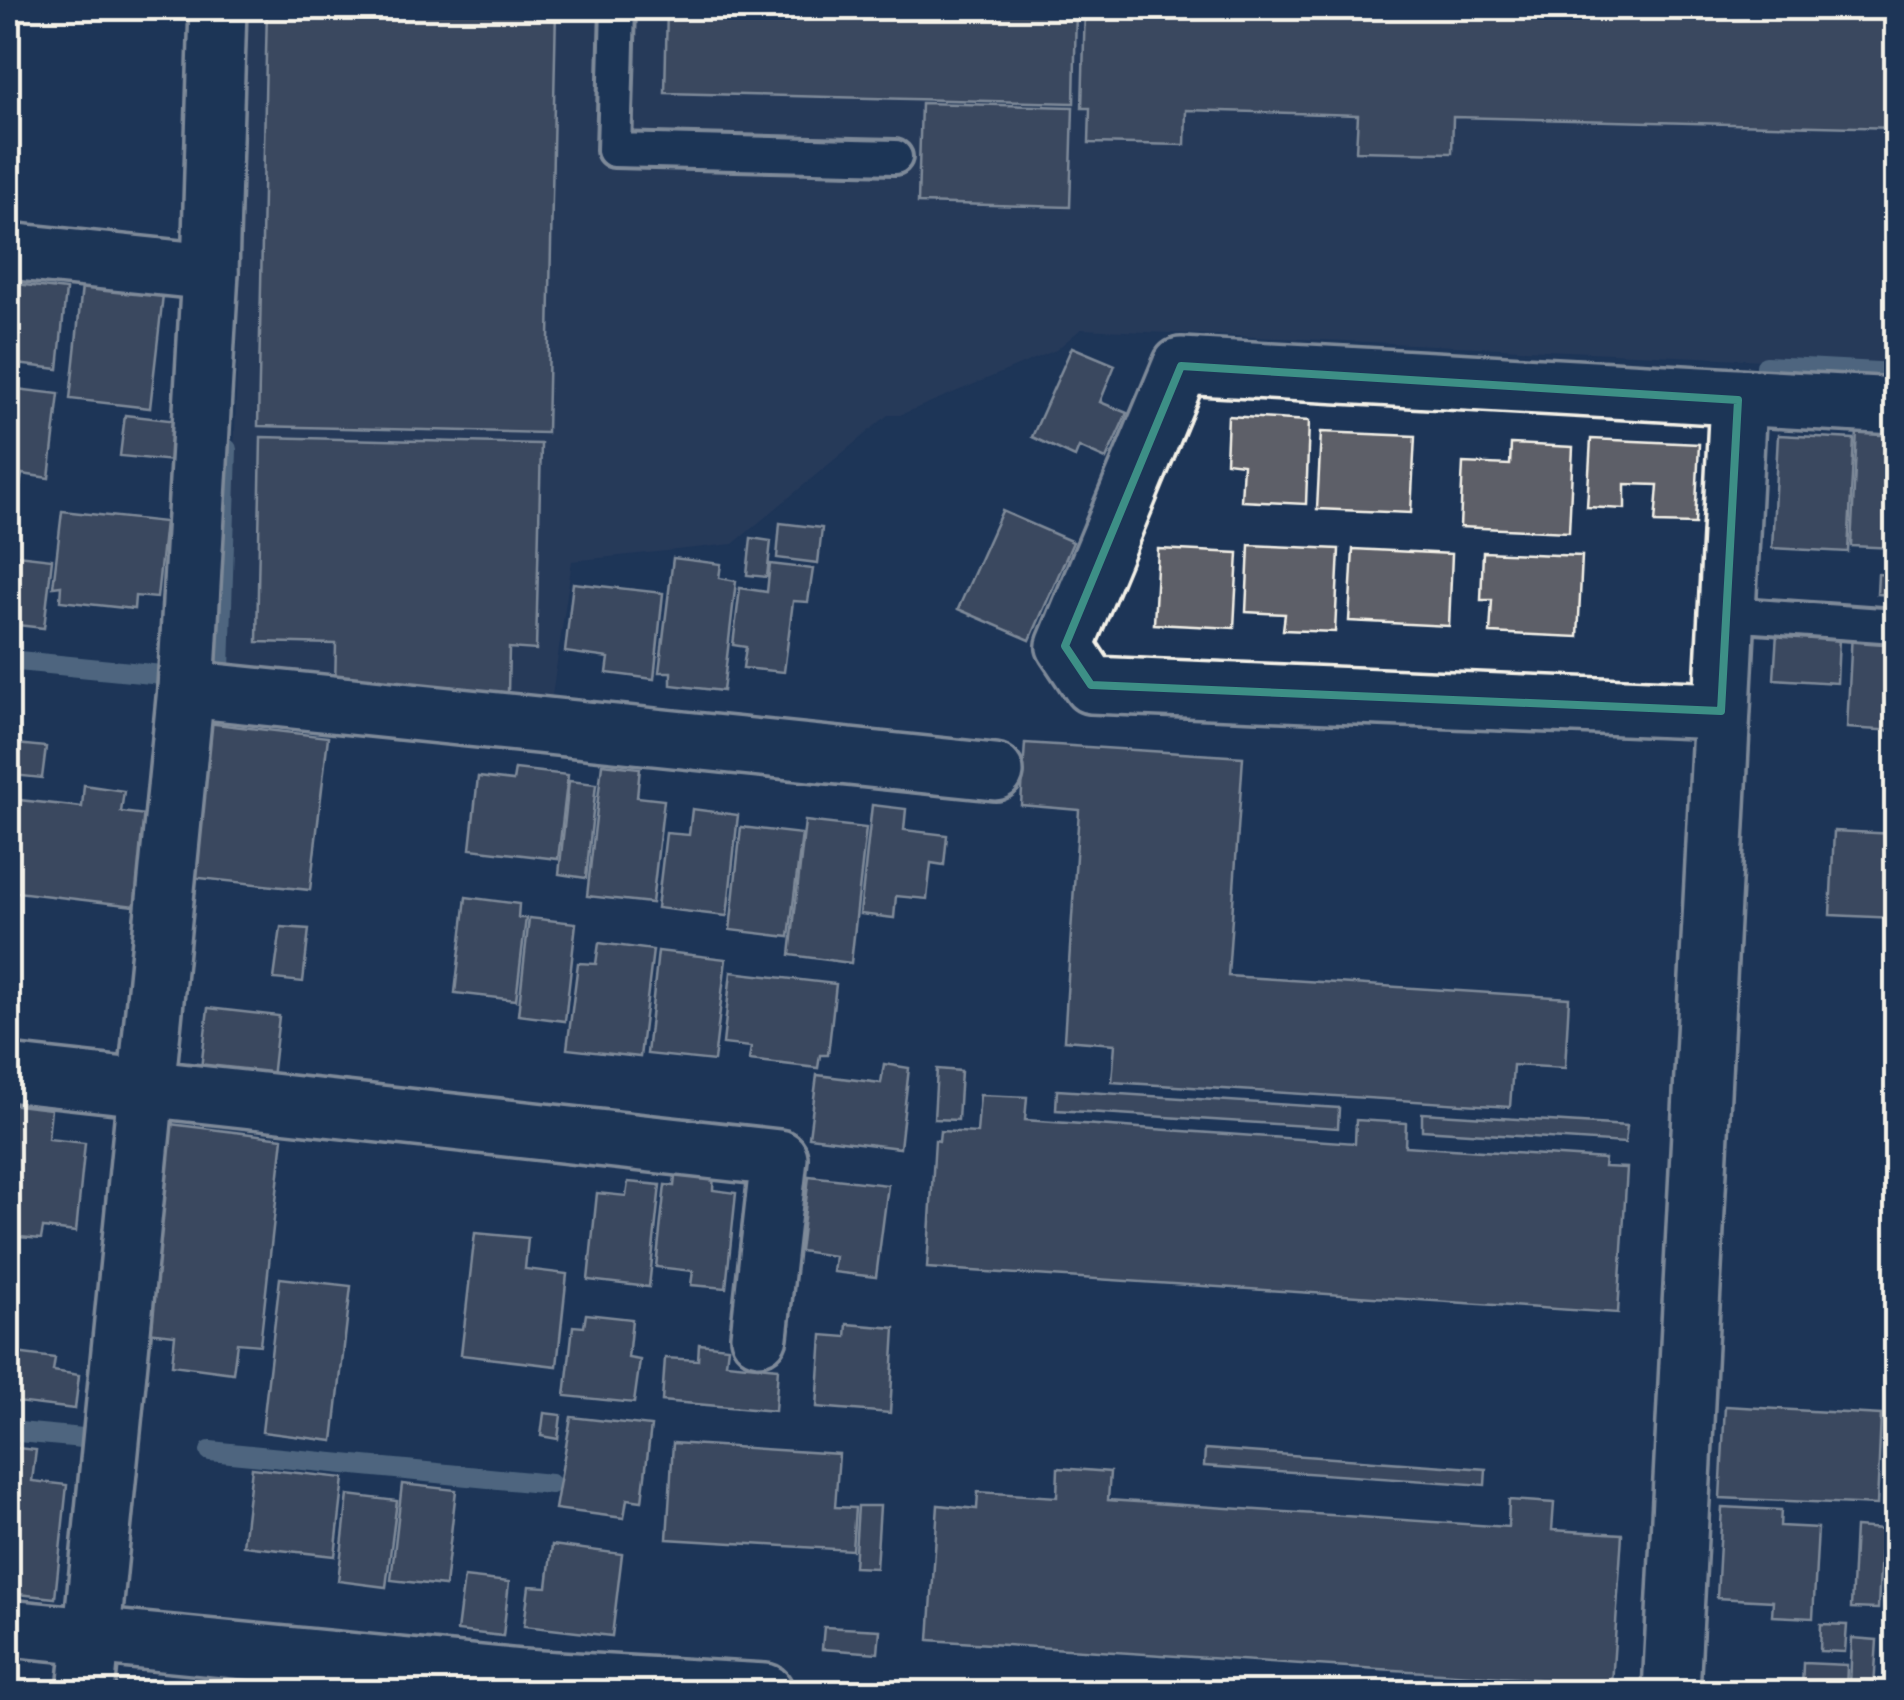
<svg xmlns="http://www.w3.org/2000/svg" width="1904" height="1700" font-family="'Patrick Hand',sans-serif">
	<rect width="100%" height="100%" fill="#1d3557"/>
	<filter id="ink" filterUnits="userSpaceOnUse"><feTurbulence type="fractalNoise" baseFrequency=".01" numOctaves="2"/><feDisplacementMap in="SourceGraphic" scale="20" xChannelSelector="R" yChannelSelector="G"/><feConvolveMatrix kernelMatrix="1 2 1 2 8 2 1 2 1" color-interpolation-filters="sRGB"/></filter>
	<g filter="url(#ink)">
		<polygon fill="#30415c" points="249,8 1896,8 1896,366 1081,329 1056,350 900,415 888,415 733,544 572,561 549,716 227,675"/>
		<g fill="none" stroke-linecap="round" stroke-linejoin="round">
			<g stroke="#89a1af" stroke-width="20">
				<polyline points="1766,366 1896,373"/>
				<polyline points="8,660 162,675"/>
				<polyline points="220,669 227,449"/>
				<polyline points="8,1431 83,1438"/>
				<polyline points="210,1451 551,1484"/>
			</g>
		</g>
		<g fill="#5d5e67" stroke="#f4f1e8" stroke-width="2.5">
			<polygon points="267,8 556,8 547,433 258,426"/>
			<polygon points="667,8 1076,8 1074,103 665,93"/>
			<polygon points="1085,8 1896,8 1896,128 1453,117 1452,153 1356,151 1358,115 1186,110 1185,145 1089,143 1090,108 1082,108"/>
			<polygon points="921,103 1073,107 1070,207 918,203"/>
			<polygon points="83,277 164,286 150,408 70,399"/>
			<polygon points="8,283 66,290 58,369 8,363"/>
			<polygon points="1072,347 1115,365 1100,402 1127,413 1106,459 1079,447 1075,457 1032,437"/>
			<polygon points="8,388 59,394 49,478 22,474 20,485 8,483"/>
			<polygon points="125,415 178,421 173,461 120,456"/>
			<polygon points="1228,416 1309,421 1306,504 1241,501 1243,464 1226,462"/>
			<polygon points="1857,430 1896,432 1896,548 1851,546"/>
			<polygon points="1321,432 1415,436 1411,513 1317,509"/>
			<polygon points="1778,435 1854,439 1848,552 1772,548"/>
			<polygon points="261,437 541,444 536,650 509,648 508,693 335,688 336,644 257,642"/>
			<polygon points="1591,439 1699,444 1695,524 1655,523 1658,485 1625,484 1625,509 1587,507"/>
			<polygon points="1511,444 1573,447 1569,532 1460,527 1463,463 1510,465"/>
			<polygon points="62,511 165,522 157,598 135,596 134,609 60,601 61,586 53,587"/>
			<polygon points="1002,511 1073,542 1030,640 958,609"/>
			<polygon points="780,523 822,528 818,563 777,558"/>
			<polygon points="751,538 771,541 767,577 747,575"/>
			<polygon points="1249,545 1339,549 1335,632 1283,630 1285,614 1246,612"/>
			<polygon points="1158,549 1238,553 1234,628 1154,624"/>
			<polygon points="1353,549 1452,554 1449,626 1349,621"/>
			<polygon points="1483,552 1582,556 1578,637 1490,633 1492,600 1481,600"/>
			<polygon points="8,554 52,559 44,628 8,624"/>
			<polygon points="673,558 721,564 719,578 736,581 723,691 671,685 671,672 659,672"/>
			<polygon points="770,564 813,569 808,602 793,601 784,672 743,668 746,647 733,645 740,588 767,592"/>
			<polygon points="1878,574 1896,576 1895,595 1877,594"/>
			<polygon points="573,583 663,593 654,679 607,673 609,658 565,652"/>
			<polygon points="1852,632 1896,634 1896,731 1847,728"/>
			<polygon points="1777,633 1839,637 1837,683 1774,679"/>
			<polygon points="207,723 328,737 310,890 190,877"/>
			<polygon points="8,726 14,727 8,783"/>
			<polygon points="1025,743 1243,757 1228,976 1569,998 1565,1068 1513,1065 1510,1107 1112,1082 1115,1044 1064,1040 1079,810 1021,805"/>
			<polygon points="16,744 46,747 42,778 12,775"/>
			<polygon points="602,764 640,768 637,797 664,800 652,903 587,896"/>
			<polygon points="515,769 568,775 558,859 470,849 478,777 513,781"/>
			<polygon points="569,781 596,784 586,878 559,874"/>
			<polygon points="84,785 124,791 121,812 146,815 135,906 8,891 10,799 82,807"/>
			<polygon points="872,805 906,809 904,830 947,835 944,865 931,863 927,899 896,896 894,918 860,914"/>
			<polygon points="692,809 738,815 727,916 657,908 666,833 689,835"/>
			<polygon points="805,821 866,828 851,963 790,955"/>
			<polygon points="741,827 802,834 789,937 730,930"/>
			<polygon points="1834,831 1896,834 1896,918 1830,915"/>
			<polygon points="466,897 519,904 518,918 526,918 516,1000 455,993"/>
			<polygon points="529,918 576,923 565,1021 518,1015"/>
			<polygon points="281,927 309,929 303,982 274,979"/>
			<polygon points="599,943 653,950 640,1057 567,1049 578,963 596,964"/>
			<polygon points="658,951 726,959 714,1061 647,1054"/>
			<polygon points="731,972 836,984 828,1055 820,1055 818,1068 749,1060 751,1047 723,1044"/>
			<polygon points="208,1008 279,1016 272,1078 201,1069"/>
			<polygon points="884,1064 909,1068 900,1148 809,1137 817,1075 881,1083"/>
			<polygon points="937,1069 961,1071 958,1120 934,1119"/>
			<polygon points="1057,1090 1339,1108 1338,1128 1056,1110"/>
			<polygon points="980,1095 1027,1097 1025,1120 1355,1143 1356,1120 1406,1123 1405,1146 1605,1159 1604,1167 1627,1168 1618,1313 927,1268 935,1140 939,1141 940,1131 977,1133"/>
			<polygon points="8,1104 51,1109 48,1139 85,1143 76,1232 43,1228 41,1239 8,1236"/>
			<polygon points="1422,1113 1627,1126 1625,1143 1422,1130"/>
			<polygon points="170,1124 283,1138 260,1345 237,1343 233,1373 172,1365 175,1335 147,1332"/>
			<polygon points="676,1167 714,1172 713,1190 736,1193 726,1288 691,1285 693,1271 656,1267 665,1185 674,1186"/>
			<polygon points="809,1176 888,1185 876,1277 833,1272 835,1256 800,1251"/>
			<polygon points="628,1182 660,1185 649,1287 588,1280 597,1193 626,1196"/>
			<polygon points="475,1233 528,1238 525,1269 567,1274 557,1366 461,1355"/>
			<polygon points="280,1278 351,1286 333,1441 262,1432"/>
			<polygon points="586,1314 632,1319 628,1358 640,1360 634,1403 565,1396 573,1326 584,1327"/>
			<polygon points="847,1324 895,1328 890,1413 817,1407 822,1335 846,1337"/>
			<polygon points="699,1344 728,1347 726,1363 778,1368 775,1411 662,1401 665,1358 698,1360"/>
			<polygon points="8,1352 55,1358 53,1371 79,1375 75,1409 8,1401"/>
			<polygon points="1725,1406 1881,1415 1877,1505 1720,1498"/>
			<polygon points="544,1413 561,1415 558,1439 541,1436"/>
			<polygon points="571,1417 651,1426 642,1501 627,1499 624,1518 555,1509"/>
			<polygon points="673,1443 839,1454 835,1507 855,1508 852,1550 667,1539"/>
			<polygon points="8,1447 36,1450 32,1481 67,1485 55,1598 8,1593"/>
			<polygon points="1205,1449 1486,1469 1485,1485 1204,1466"/>
			<polygon points="252,1468 344,1478 335,1556 243,1546"/>
			<polygon points="1058,1468 1110,1472 1108,1500 1508,1527 1509,1500 1554,1503 1552,1530 1622,1534 1612,1684 929,1640 938,1505 977,1509 978,1492 1057,1497"/>
			<polygon points="402,1484 456,1490 445,1586 391,1580"/>
			<polygon points="348,1495 397,1501 386,1587 338,1581"/>
			<polygon points="858,1506 880,1506 876,1568 854,1567"/>
			<polygon points="1722,1507 1781,1510 1780,1526 1818,1528 1813,1618 1772,1616 1773,1601 1717,1598"/>
			<polygon points="1855,1527 1882,1529 1878,1609 1851,1608"/>
			<polygon points="552,1545 622,1554 612,1636 524,1626 529,1586 547,1587"/>
			<polygon points="464,1577 509,1582 503,1636 457,1631"/>
			<polygon points="1821,1624 1847,1625 1845,1652 1820,1651"/>
			<polygon points="824,1627 880,1630 878,1653 822,1649"/>
			<polygon points="1852,1638 1877,1640 1874,1687 1850,1686"/>
			<polygon points="1803,1663 1847,1665 1846,1692 1802,1692"/>
		</g>
		<g fill="none" stroke-linecap="round" stroke-linejoin="round">
			<defs>
				<g id="service">
					<polyline points="618,8 614,150 895,157"/>
					<polyline points="1727,614 1896,626"/>
				</g>
				<g id="minor">
					<polyline points="8,251 210,272"/>
					<polyline points="186,689 995,772"/>
					<polyline points="1721,711 1091,685 1065,646 1181,366 1896,406"/>
					<polyline points="8,1073 779,1158 759,1336"/>
					<polyline points="8,1628 522,1678 765,1692"/>
					<polyline points="86,1692 186,689 210,272 218,8"/>
					<polyline points="1671,1692 1738,400"/>
				</g>
			</defs>
			<use href="#service" stroke="#f4f1e8" stroke-width="40"/>
			<use href="#minor" stroke="#f4f1e8" stroke-width="62"/>
			<use href="#service" stroke="#1d3557" stroke-width="32"/>
			<use href="#minor" stroke="#1d3557" stroke-width="55"/>
		</g>
	</g>
	<path d="M0 0H1904V1700H0ZM 1181,366 L 1738,400 L 1721,711 L 1091,685 L 1065,646 Z" fill="#1d3557" fill-opacity=".55" fill-rule="evenodd"/>
	<path fill="none" stroke="#3d8f86" stroke-width="8" stroke-linejoin="round" d="M 1181,366 L 1738,400 L 1721,711 L 1091,685 L 1065,646 Z"/>
	<rect width="1904" height="1700" fill="none" stroke="#1d3557" stroke-width="40"/>
	<rect x="20" y="20" width="1864" height="1660" fill="none" stroke="#f4f1e8" stroke-width="4" filter="url(#ink)"/>
</svg>
